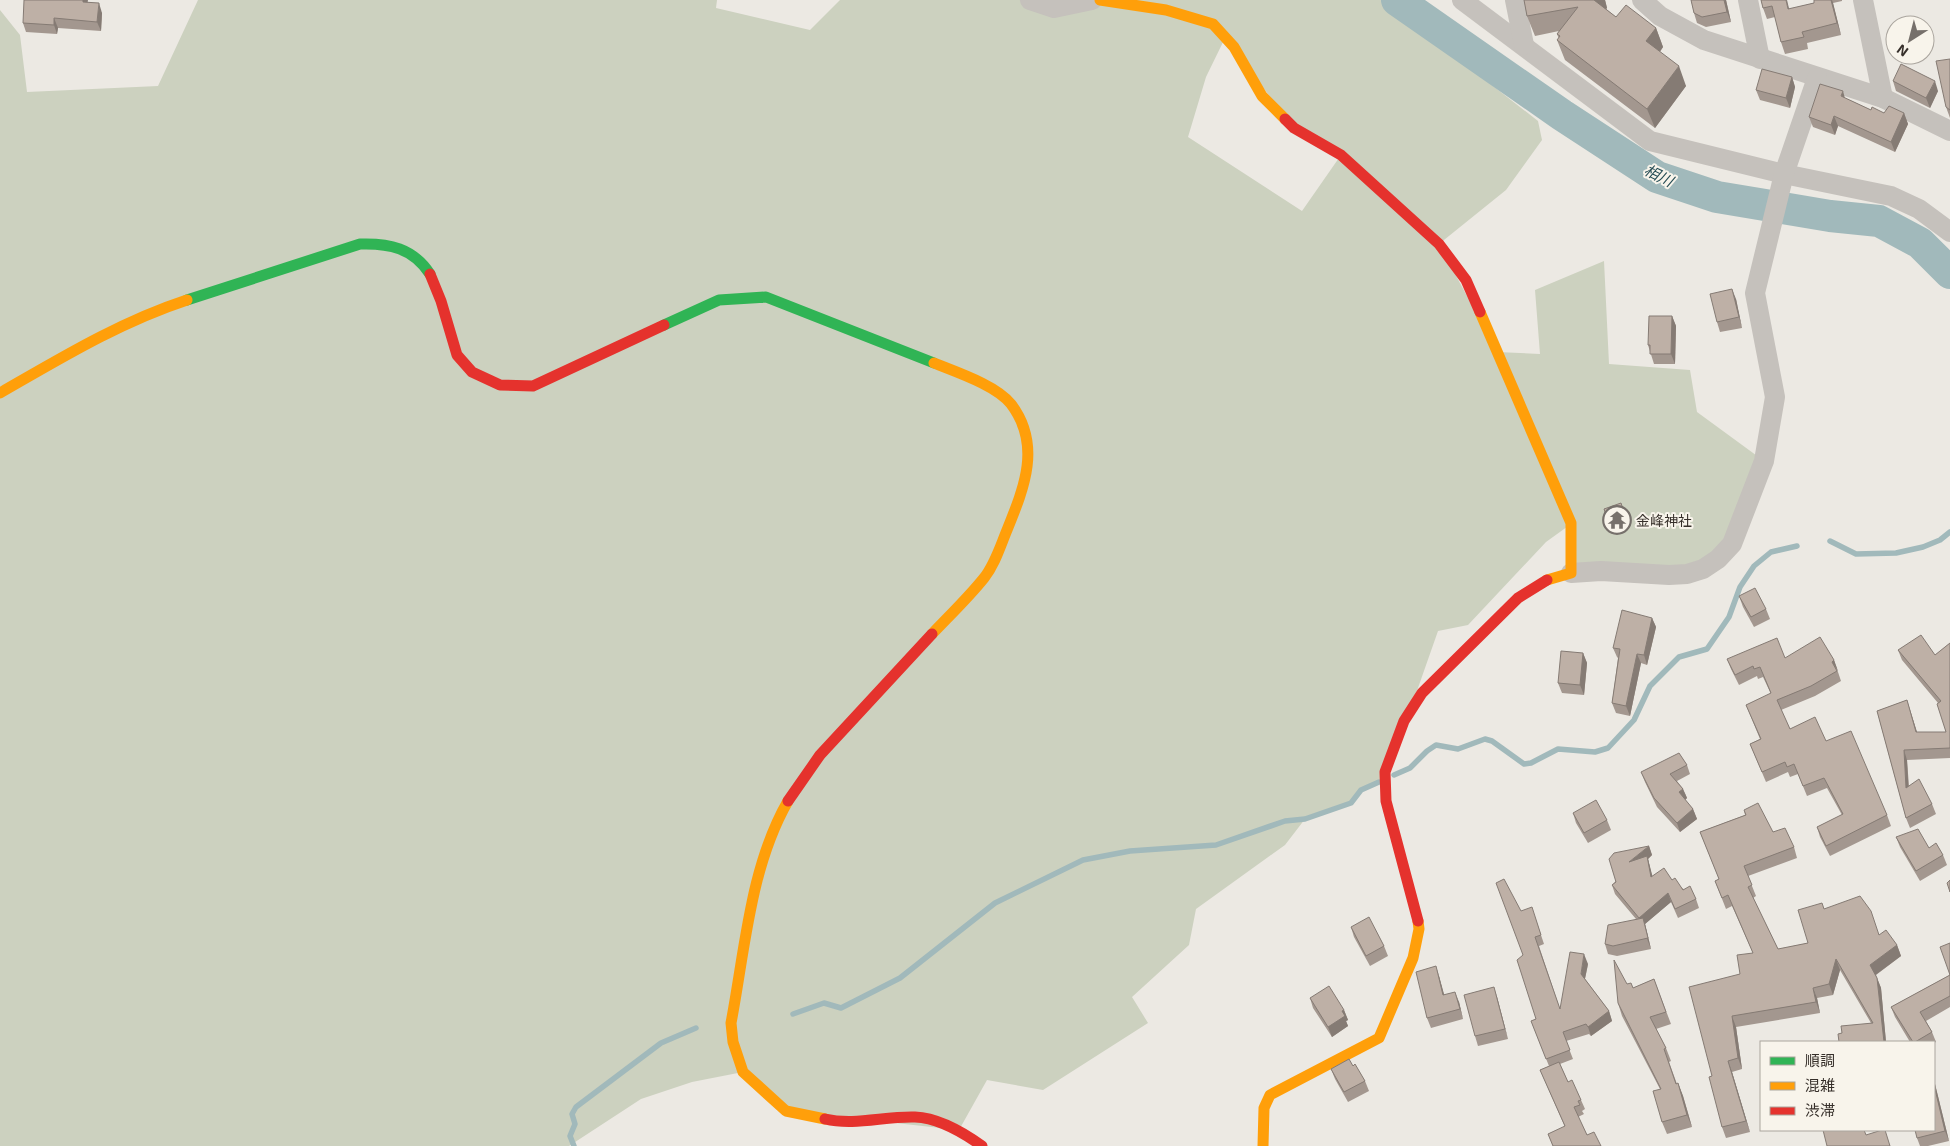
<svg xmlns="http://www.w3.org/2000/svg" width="1950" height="1146" font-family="'Exo 2','Noto Sans JP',sans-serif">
	<rect width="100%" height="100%" fill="#ece9e3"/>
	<path fill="#ccd1bf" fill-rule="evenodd" d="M 198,0 L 717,0 L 716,8 L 810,30 L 840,0 L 1383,0 L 1538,121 L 1542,140 L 1506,190 L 1439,244 L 1497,352 L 1540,354 L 1535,290 L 1604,261 L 1609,364 L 1690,370 L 1697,412 L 1764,461 L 1749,506 L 1703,569 L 1571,573 L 1571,524 L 1546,542 L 1468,625 L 1438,631 L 1386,779 L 1361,790 L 1351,803 L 1305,819 L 1285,845 L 1196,909 L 1189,945 L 1132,997 L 1148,1023 L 1043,1090 L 987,1080 L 959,1130 L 786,1111 L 743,1072 L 692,1082 L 641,1099 L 569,1146 L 0,1146 L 0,10 L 20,35 L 27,92 L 158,86 ZM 1225,38 L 1294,128 L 1341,155 L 1302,211 L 1188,137 L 1206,77 Z"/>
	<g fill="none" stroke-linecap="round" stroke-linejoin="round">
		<g stroke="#a1b9bb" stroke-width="5.5">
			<polyline points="1830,541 1856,554 1896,553 1923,547 1940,540 1950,532"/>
			<polyline points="1394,775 1410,768 1427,751 1436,745 1458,749 1485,739 1492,741 1524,764 1531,763 1558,749 1595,752 1608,748 1634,720 1650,686 1679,657 1707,649 1729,617 1740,587 1754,566 1771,552 1797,546"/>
			<polyline points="793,1014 824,1003 841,1008 900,978 995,903 1083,860 1130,851 1216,845 1285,821 1305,819 1351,803 1361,790 1379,782"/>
			<polyline points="574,1146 570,1136 575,1124 572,1114 576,1107 661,1043 696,1028"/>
		</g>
		<polyline stroke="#a1b9bb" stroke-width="32" points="1397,0 1562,115 1657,177 1717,197 1830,216 1879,221 1920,243 1950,273"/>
		<g stroke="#c5c1bc" stroke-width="20">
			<polyline points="1030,0 1054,8 1092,0"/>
			<polyline points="1462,0 1650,141 1784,174 1891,196 1919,209 1950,232"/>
			<polyline points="1515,0 1524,45"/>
			<polyline points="1642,0 1660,16 1704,40 1883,98 1950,131"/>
			<polyline points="1748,0 1760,59"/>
			<polyline points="1863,0 1883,98"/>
			<polyline points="1571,573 1601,571 1669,575 1687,574 1703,569 1718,559 1732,544 1764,461 1775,397 1755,293 1784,174 1817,78"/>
		</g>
		<g stroke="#30b455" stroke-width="11">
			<path d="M 187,300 L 360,244 C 389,243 413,248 430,274"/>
			<polyline points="664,325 719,300 766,297 934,363"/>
		</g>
		<g stroke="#ff9f0a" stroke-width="11">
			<polyline points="1100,0 1166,10 1213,24 1234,47 1262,96 1285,119"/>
			<polyline points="1480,312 1571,523 1571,573 1547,580"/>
			<path d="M 0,393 C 61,358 120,322 187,300"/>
			<path d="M 932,634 C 949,616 968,598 984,578 C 995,564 1000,547 1007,530 C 1024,488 1042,445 1011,404 C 996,385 956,372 934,363"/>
			<path d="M 788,801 C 750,867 745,950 731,1023 L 733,1042 L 743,1072 L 786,1111 L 825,1119"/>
			<polyline points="1263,1146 1264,1108 1270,1095 1379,1038 1413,958 1419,929 1418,921"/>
		</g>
		<g stroke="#e5322d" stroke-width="11">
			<polyline points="1285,119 1294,128 1341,155 1439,244 1466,280 1480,312"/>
			<polyline points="430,274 441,301 457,355 472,372 500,385 533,386 664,325"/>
			<polyline points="788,801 820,755 932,634"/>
			<polyline points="1418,921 1386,801 1385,772 1404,721 1422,693 1518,598 1547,580"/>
			<path d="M 825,1119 C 855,1126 884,1116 915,1117 C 938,1118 964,1133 982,1146"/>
		</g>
	</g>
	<g fill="#a3978f">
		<polygon points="1524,0 1605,0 1607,8 1606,9 1616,17 1656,28 1663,47 1660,52 1686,86 1655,128 1565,60 1557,40 1559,39 1557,34 1559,31 1535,36 1527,16"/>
		<polygon points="1691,0 1726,0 1731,22 1706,27 1697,23 1694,13"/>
		<polygon points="1761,0 1789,9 1814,3 1814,0 1842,0 1842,1 1833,3 1841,35 1807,43 1808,49 1785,54 1781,42 1775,17 1767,19 1763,8"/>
		<polygon points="87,2 102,13 101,31 58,28 57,34 26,32 23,23"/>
		<polygon points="1950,59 1950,118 1946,107"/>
		<polygon points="1792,77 1795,87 1790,108 1760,100 1756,90"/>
		<polygon points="1893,81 1938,91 1930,108 1896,91"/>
		<polygon points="1845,98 1871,110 1884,113 1904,113 1908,124 1895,152 1838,126 1835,135 1813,127 1809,117"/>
		<polygon points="1736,299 1742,328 1720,332 1717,322"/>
		<polygon points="1672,316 1676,326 1675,364 1654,364 1648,345"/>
		<polygon points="1621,503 1628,527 1612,532 1604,509"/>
		<polygon points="1739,596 1766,609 1770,619 1754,627 1743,607"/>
		<polygon points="1652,618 1656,627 1647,665 1641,663 1630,716 1616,713 1612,703 1618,658 1617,657 1613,648"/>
		<polygon points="1950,643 1950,758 1907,760 1909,786 1932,804 1936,814 1910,828 1906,818 1877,711 1907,700 1917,732 1946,732 1938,703 1902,660 1898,650 1935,655"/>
		<polygon points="1583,653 1587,663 1584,695 1562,693 1558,683"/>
		<polygon points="1785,658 1834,660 1841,681 1815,696 1781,710 1790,729 1826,741 1887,815 1891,826 1830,856 1820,837 1817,827 1842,815 1827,788 1807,796 1798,774 1790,777 1788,772 1766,782 1750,744 1760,739 1746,705 1771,694 1763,677 1758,679 1757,676 1739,685 1731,669 1727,659"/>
		<polygon points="1687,765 1690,774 1677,781 1683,789 1687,798 1685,800 1693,809 1697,819 1680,832 1657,807 1645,782 1641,772"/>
		<polygon points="1744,810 1794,847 1797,858 1748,876 1756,896 1753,898 1778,949 1808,943 1824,909 1880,935 1897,945 1901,956 1876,975 1881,988 1886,1042 1839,1042 1842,1033 1871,1023 1840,970 1833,995 1817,998 1820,1013 1736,1027 1742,1069 1732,1072 1750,1132 1726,1138 1722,1127 1712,1076 1740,974 1753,953 1732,906 1726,909 1715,881 1719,879 1700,832 1745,815"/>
		<polygon points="1573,813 1607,820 1611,830 1588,843 1576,823"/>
		<polygon points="1896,837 1929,848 1943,855 1947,865 1920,881 1900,847"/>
		<polygon points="1649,846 1652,855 1648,859 1652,876 1672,880 1696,899 1699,908 1678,918 1671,902 1645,924 1651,949 1617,956 1608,954 1605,944 1636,919 1615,894 1612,885"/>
		<polygon points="1521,911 1535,917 1544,944 1539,946 1560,1009 1588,964 1585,979 1609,1011 1612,1021 1591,1036 1589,1034 1566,1041 1573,1059 1560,1064 1568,1082 1581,1100 1585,1109 1582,1111 1584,1114 1578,1117 1587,1135 1601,1146 1553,1146 1548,1134 1565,1127 1540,1070 1549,1066 1531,1021 1536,1019 1523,956"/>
		<polygon points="1351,927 1384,946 1388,956 1370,966 1354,937"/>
		<polygon points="1950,943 1950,1007 1926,1021 1932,1032 1936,1042 1934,1043 1934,1042 1910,1042 1895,1017 1891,1007 1950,975"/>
		<polygon points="1439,976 1444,995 1459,1002 1463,1019 1431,1028 1427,1018"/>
		<polygon points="1654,979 1671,1024 1656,1029 1666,1048 1671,1061 1669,1062 1677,1084 1678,1083 1683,1096 1692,1127 1667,1134 1662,1122 1660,1089 1622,1016 1618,1003 1627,984 1633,988"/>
		<polygon points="1497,997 1508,1039 1478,1046 1475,1036"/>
		<polygon points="1310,998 1344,1010 1348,1020 1346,1021 1348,1026 1332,1037 1313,1008"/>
		<polygon points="1353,1066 1365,1081 1369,1091 1348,1102 1335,1079 1331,1069"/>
		<polygon points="1934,1080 1949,1141 1928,1146 1920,1146 1917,1138 1934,1130"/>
	</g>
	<g fill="#857b74">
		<polygon points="83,0 88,0 86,12 83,2"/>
		<polygon points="1592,0 1605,0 1607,8 1598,18"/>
		<polygon points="1724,0 1726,0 1731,22 1727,12"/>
		<polygon points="1786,0 1787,0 1792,21 1788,9"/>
		<polygon points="1831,0 1832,0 1833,3 1841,35 1837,23"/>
		<polygon points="99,3 102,13 101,31 97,22"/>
		<polygon points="54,18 58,28 57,34 54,25"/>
		<polygon points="1656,28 1663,47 1653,61 1646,41"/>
		<polygon points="1679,66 1686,86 1655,128 1647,109"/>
		<polygon points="1792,77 1795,87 1790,108 1786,98"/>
		<polygon points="1935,81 1938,91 1930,108 1926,98"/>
		<polygon points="1843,91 1846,102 1841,96"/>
		<polygon points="1904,113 1908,124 1895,152 1891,142"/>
		<polygon points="1834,116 1838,126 1835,135 1831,125"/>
		<polygon points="1732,289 1736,299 1742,328 1739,317"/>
		<polygon points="1672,316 1676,326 1675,364 1671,354"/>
		<polygon points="1652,618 1656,627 1647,665 1644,655"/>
		<polygon points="1583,653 1587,663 1584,695 1580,685"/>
		<polygon points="1637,654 1641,663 1630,716 1626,706"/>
		<polygon points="1834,660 1838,671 1832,662"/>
		<polygon points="1907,700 1910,710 1920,742 1916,732"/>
		<polygon points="1904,750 1907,760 1909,798 1906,788"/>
		<polygon points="1683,789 1687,798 1683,802 1679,792"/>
		<polygon points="1693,809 1697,819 1680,832 1677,823"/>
		<polygon points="1649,846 1652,855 1648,859 1655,886 1629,862"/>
		<polygon points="1668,893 1671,902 1645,924 1651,949 1639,918"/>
		<polygon points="1897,945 1901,956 1874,976 1870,965"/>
		<polygon points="1584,954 1588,964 1584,983 1581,974"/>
		<polygon points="1836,959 1840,970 1833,995 1829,984"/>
		<polygon points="1436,966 1439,976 1447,1005 1443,995"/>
		<polygon points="1877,978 1881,988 1886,1042 1884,1042"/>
		<polygon points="1494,987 1497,997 1508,1039 1505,1029"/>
		<polygon points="1813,988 1817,998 1820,1013 1816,1002"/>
		<polygon points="1455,992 1459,1002 1463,1019 1460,1009"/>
		<polygon points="1344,1010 1348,1020 1346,1021 1348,1026 1332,1037 1328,1027 1342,1011"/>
		<polygon points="1609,1011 1612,1021 1591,1036 1588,1027"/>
		<polygon points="1732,1016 1736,1027 1742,1069 1738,1058"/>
		<polygon points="1728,1061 1732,1072 1750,1132 1746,1121"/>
		<polygon points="1934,1080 1949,1141 1945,1131 1934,1085"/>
		<polygon points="1678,1083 1683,1096 1692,1127 1687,1115"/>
	</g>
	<g fill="#beb0a6" stroke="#857b74">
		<polygon points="24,0 83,0 83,2 99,3 97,22 54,18 54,25 23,23"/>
		<polygon points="1524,0 1594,0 1616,17 1626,5 1656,28 1646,41 1679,66 1647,109 1557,40 1560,36 1557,34 1578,7 1527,16"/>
		<polygon points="1691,0 1724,0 1727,12 1702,17 1694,13"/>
		<polygon points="1761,0 1786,0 1788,9 1814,3 1814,0 1831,0 1837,23 1802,32 1804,37 1781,42 1772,6 1763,8"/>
		<polygon points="1950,59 1950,110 1946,107 1936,61"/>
		<polygon points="1901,64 1935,81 1926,98 1893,81"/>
		<polygon points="1762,69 1792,77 1786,98 1756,90"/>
		<polygon points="1820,84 1843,91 1841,96 1871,110 1872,107 1884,113 1889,106 1904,113 1891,142 1834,116 1831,125 1809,117"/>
		<polygon points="1732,289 1739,317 1717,322 1710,294"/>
		<polygon points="1649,316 1672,316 1671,354 1650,354 1650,345 1648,345"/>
		<polygon points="1621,503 1627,521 1610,527 1604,509"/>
		<polygon points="1755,588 1766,609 1751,617 1739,596"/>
		<polygon points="1622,610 1652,618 1644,655 1637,654 1626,706 1612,703 1620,649 1613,648"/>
		<polygon points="1921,635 1935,655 1950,643 1950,748 1904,750 1906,788 1919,779 1932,804 1906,818 1877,711 1907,700 1916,732 1946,732 1937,704 1941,701 1898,650"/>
		<polygon points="1820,637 1834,660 1832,662 1837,671 1811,686 1777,700 1790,729 1815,717 1826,741 1851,731 1887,815 1826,846 1817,827 1843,814 1824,778 1803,786 1794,764 1787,767 1785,762 1762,772 1750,744 1761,739 1746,705 1771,693 1760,667 1754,669 1753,666 1735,675 1727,659 1777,638 1785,658"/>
		<polygon points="1561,651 1583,653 1580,685 1558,683"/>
		<polygon points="1679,753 1687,765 1670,774 1683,789 1679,792 1693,809 1677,823 1654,798 1641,772"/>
		<polygon points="1596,800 1607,820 1584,833 1573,813"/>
		<polygon points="1758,803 1773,832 1785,828 1794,847 1744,866 1752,885 1748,887 1778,949 1808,943 1798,910 1822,903 1824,909 1860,896 1871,911 1879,935 1886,930 1897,945 1870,965 1877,978 1884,1042 1839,1042 1838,1034 1842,1033 1841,1026 1873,1023 1836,959 1829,984 1813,988 1816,1002 1732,1016 1738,1058 1728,1061 1746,1121 1722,1127 1709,1077 1712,1076 1689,987 1740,974 1737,955 1753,953 1728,895 1722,898 1715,881 1719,879 1700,832 1746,815 1744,810"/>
		<polygon points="1918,829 1929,848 1936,843 1943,855 1916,871 1896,837"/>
		<polygon points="1649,846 1629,862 1647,856 1651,877 1664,868 1672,880 1675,878 1683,890 1690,886 1696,899 1675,909 1668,893 1639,918 1612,885 1616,882 1609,859 1614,853"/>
		<polygon points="1504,879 1521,911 1532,907 1541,935 1535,937 1560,1009 1570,952 1584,954 1581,974 1609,1011 1588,1027 1586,1024 1563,1032 1570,1050 1546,1059 1531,1021 1536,1019 1517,960 1523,955 1496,883"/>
		<polygon points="1950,880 1950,892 1947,883"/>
		<polygon points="1369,917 1384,946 1366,956 1351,927"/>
		<polygon points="1643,918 1648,938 1613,946 1605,944 1608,925"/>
		<polygon points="1950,943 1950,996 1920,1012 1932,1032 1915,1042 1913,1042 1891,1007 1950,975 1940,947"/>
		<polygon points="1614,960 1627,984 1631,983 1633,988 1654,979 1666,1012 1650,1017 1666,1048 1664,1049 1676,1084 1678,1083 1687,1115 1662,1122 1653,1091 1661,1089 1618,1003"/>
		<polygon points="1436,966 1443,995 1455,992 1460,1009 1427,1018 1416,972"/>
		<polygon points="1329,986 1344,1010 1342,1011 1345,1016 1328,1027 1310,998"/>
		<polygon points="1494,987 1505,1029 1475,1036 1464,995"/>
		<polygon points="1349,1059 1353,1066 1355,1064 1365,1081 1344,1092 1331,1069"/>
		<polygon points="1559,1062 1568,1082 1572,1080 1581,1100 1578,1101 1580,1105 1574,1107 1587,1135 1594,1132 1601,1146 1553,1146 1548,1134 1565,1126 1540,1070"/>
		<polygon points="1934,1085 1945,1131 1917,1138 1915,1130 1934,1130"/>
		<polygon points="1823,1130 1864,1130 1866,1135 1882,1130 1885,1130 1890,1146 1827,1146"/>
	</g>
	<defs>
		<symbol id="temple-ring" viewBox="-11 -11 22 22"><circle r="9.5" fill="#f8f4eb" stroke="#76706b" stroke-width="1.5"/><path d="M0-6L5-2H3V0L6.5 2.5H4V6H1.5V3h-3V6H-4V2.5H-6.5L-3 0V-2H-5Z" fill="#76706b"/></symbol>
	</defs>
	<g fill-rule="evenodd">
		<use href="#temple-ring" x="1601" y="504" width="32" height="32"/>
	</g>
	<g text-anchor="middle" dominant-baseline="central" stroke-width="4" stroke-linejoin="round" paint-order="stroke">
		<g font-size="14" fill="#362f2a" stroke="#f8f4eb" text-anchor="start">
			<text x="1636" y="520">金峰神社</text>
		</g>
		<g font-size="15" font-style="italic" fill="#244b53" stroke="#f8f4eb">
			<text transform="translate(1659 175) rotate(26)">相川</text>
		</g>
	</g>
	<rect x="1760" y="1041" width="175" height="90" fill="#f8f4eb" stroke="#aaa59e"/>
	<rect x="1770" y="1057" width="25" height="8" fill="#30b455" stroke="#aaa59e"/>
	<text x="1805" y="1066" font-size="15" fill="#362f2a">順調</text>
	<rect x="1770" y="1082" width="25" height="8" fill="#ff9f0a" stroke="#aaa59e"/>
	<text x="1805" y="1091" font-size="15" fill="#362f2a">混雑</text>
	<rect x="1770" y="1107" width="25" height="8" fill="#e5322d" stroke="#aaa59e"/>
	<text x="1805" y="1116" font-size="15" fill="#362f2a">渋滞</text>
	<g transform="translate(1910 40) rotate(216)"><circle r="24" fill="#f8f4eb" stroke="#aaa59e"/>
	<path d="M0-4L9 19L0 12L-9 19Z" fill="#76706b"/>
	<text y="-8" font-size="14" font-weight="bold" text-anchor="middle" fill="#362f2a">N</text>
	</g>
</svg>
